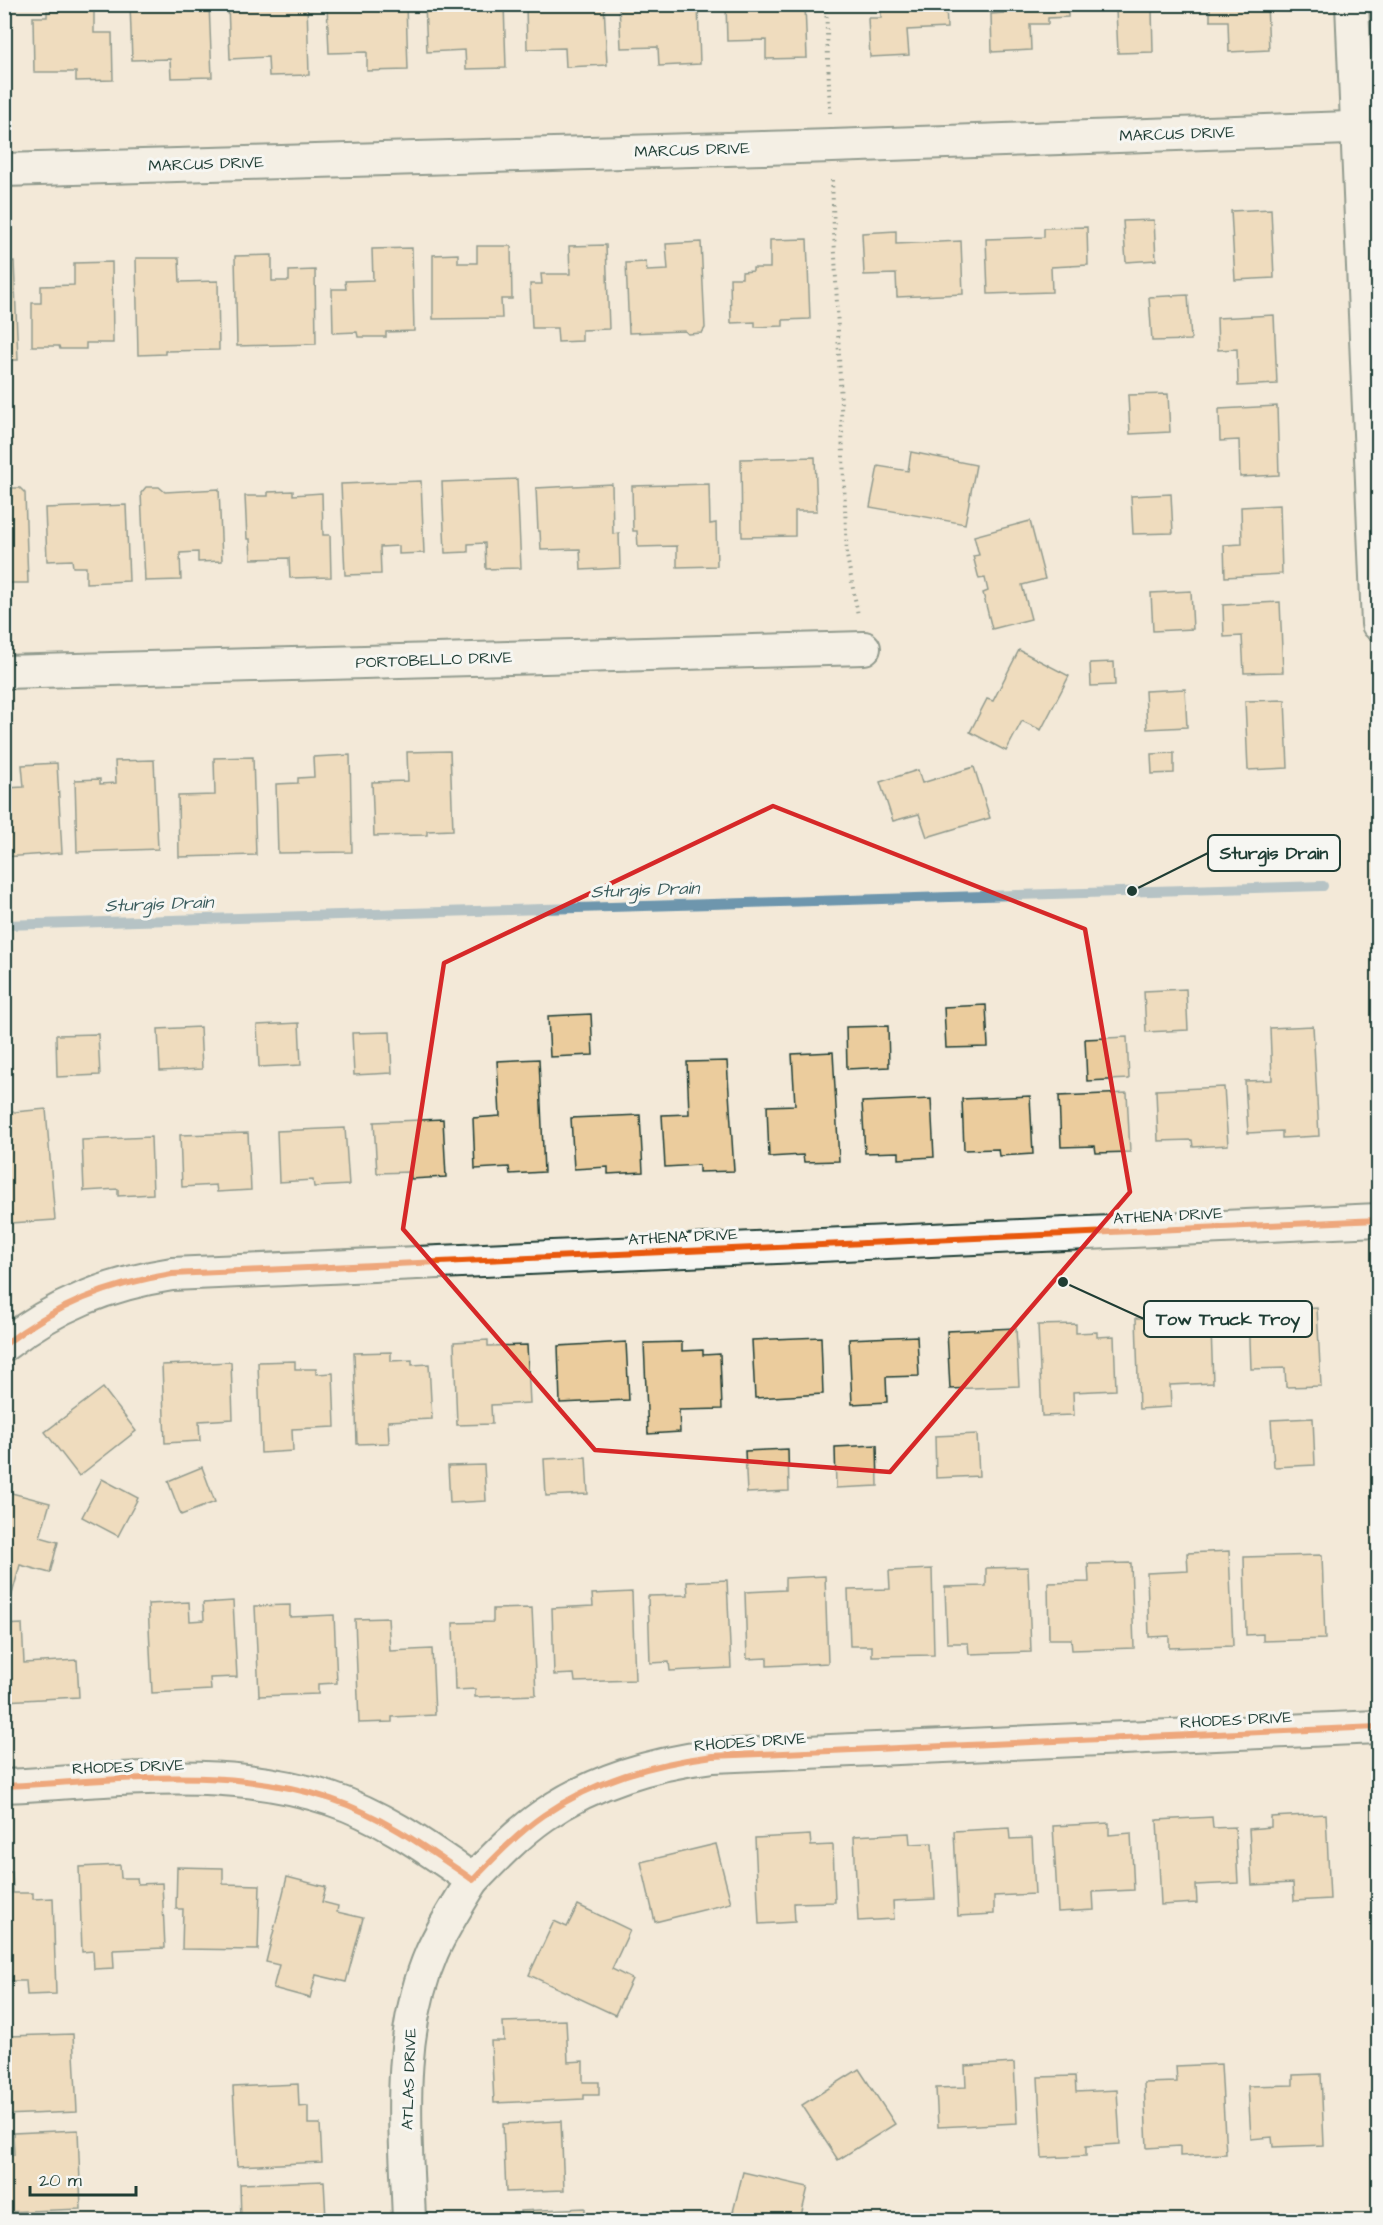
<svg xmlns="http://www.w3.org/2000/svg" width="1383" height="2225" font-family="'Architects Daughter',sans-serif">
	<rect width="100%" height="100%" fill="#f3e9d8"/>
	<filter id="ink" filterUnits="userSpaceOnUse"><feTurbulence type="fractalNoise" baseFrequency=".0167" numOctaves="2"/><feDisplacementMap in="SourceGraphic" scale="12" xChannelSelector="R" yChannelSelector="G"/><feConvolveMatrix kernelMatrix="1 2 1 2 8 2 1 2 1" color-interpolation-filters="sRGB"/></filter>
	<g filter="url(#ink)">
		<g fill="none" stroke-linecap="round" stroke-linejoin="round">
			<polyline stroke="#6e96ad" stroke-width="10" points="4,925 1323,886"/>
		</g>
		<g fill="#ebcc9d" stroke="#1f3d34" stroke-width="1.5">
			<polygon points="130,4 209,4 212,77 171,78 170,59 132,60"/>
			<polygon points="228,4 307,4 309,75 269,76 268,57 230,59"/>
			<polygon points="327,4 406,4 408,70 367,71 367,52 329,53"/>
			<polygon points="425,4 504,4 506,68 466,69 465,50 427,52"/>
			<polygon points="526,4 604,4 607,65 566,67 565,48 527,49"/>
			<polygon points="619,4 698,4 700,64 659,66 658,47 621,48"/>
			<polygon points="726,4 805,4 807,58 766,59 766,40 727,41"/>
			<polygon points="881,4 946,4 947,28 907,30 909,55 870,57 868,18 881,18"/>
			<polygon points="1004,4 1068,4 1068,17 1048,18 1048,24 1030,24 1031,50 992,52 991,14 1004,13"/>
			<polygon points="1210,4 1267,4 1269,50 1229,52 1228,21 1210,21"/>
			<polygon points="1152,9 1153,52 1118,53 1116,10"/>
			<polygon points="47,11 94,11 94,33 112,33 113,80 76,81 76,72 34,72 33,17 47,17"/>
			<polygon points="4,45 6,45 8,84 4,84"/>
			<polygon points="1271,209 1274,278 1235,280 1231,211"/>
			<polygon points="1154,220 1156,260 1126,262 1123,221"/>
			<polygon points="1087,227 1088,265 1051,267 1052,292 988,294 986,239 1044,237 1044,228"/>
			<polygon points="896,231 896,244 961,241 963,294 897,297 896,274 864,275 862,233"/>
			<polygon points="807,239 810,319 783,320 783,326 755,327 755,322 731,323 730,278 742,278 742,272 753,271 753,268 770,268 770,240"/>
			<polygon points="701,242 705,328 702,333 688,334 685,331 629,333 626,263 646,262 647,271 668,270 666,244"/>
			<polygon points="606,245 609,329 582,330 582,341 558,342 557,328 532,328 530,284 542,284 541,274 570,274 569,246"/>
			<polygon points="477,246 511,246 512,299 501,299 502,318 433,319 433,255 458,254 458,263 477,263"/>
			<polygon points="412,248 414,331 386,332 386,337 358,337 357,332 333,333 332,289 346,289 345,281 373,280 372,249"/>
			<polygon points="272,255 272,281 289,281 289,271 315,270 316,344 237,346 235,256"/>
			<polygon points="136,258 179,258 180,282 218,281 219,350 165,351 165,354 138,355"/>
			<polygon points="14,261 18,360 4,360 4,262"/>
			<polygon points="112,262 113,343 86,343 86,349 60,349 59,346 32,346 32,303 41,303 41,286 74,285 74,263"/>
			<polygon points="1188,295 1191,340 1152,341 1149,297"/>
			<polygon points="1274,315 1277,384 1238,386 1237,349 1218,350 1217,318"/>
			<polygon points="1168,394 1170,432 1130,434 1128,395"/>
			<polygon points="1277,406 1279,475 1240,477 1239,440 1220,441 1219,409"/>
			<polygon points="911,452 976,465 965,524 870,507 878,466 908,471"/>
			<polygon points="815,457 817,511 795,511 795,536 742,537 741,459"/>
			<polygon points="517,479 521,568 486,569 485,543 468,544 468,552 445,553 442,482"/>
			<polygon points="421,481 424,553 399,554 399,546 380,547 381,574 345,575 341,484"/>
			<polygon points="612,484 613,534 619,533 620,568 581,570 580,549 541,550 540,531 538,531 536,488"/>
			<polygon points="709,484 710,524 716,523 717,566 677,567 677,546 638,547 637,531 633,531 632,486"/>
			<polygon points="146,487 159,487 165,492 219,489 222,561 198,562 198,552 180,553 181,580 145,581 141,493"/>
			<polygon points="9,488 20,488 25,493 28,583 4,583 4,492"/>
			<polygon points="293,491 293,495 322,493 323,535 330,535 331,577 290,578 289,558 251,559 250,539 247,539 245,496 268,496 268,492"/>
			<polygon points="1171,494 1173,533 1133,534 1131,496"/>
			<polygon points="126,505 129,581 86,583 86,567 73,567 72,560 47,561 45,508"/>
			<polygon points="1280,505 1282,574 1225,577 1224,545 1242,544 1241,507"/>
			<polygon points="1030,521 1045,579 1022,585 1031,619 992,629 983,593 988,591 985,578 979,579 973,556 979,555 974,536"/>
			<polygon points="1191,591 1193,629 1153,631 1151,593"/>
			<polygon points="1280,602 1283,672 1244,673 1242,636 1224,637 1223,605"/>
			<polygon points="1019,650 1069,676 1041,730 1022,721 1006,751 970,732 987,699 993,701"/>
			<polygon points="1114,662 1115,685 1091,686 1090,663"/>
			<polygon points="1185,689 1187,727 1147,729 1145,691"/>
			<polygon points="1285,700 1288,768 1248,770 1245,701"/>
			<polygon points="450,751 453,830 427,831 427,835 374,836 372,782 408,781 407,752"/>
			<polygon points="1174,753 1174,773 1152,774 1151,754"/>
			<polygon points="350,755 352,852 278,853 276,784 298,783 298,778 314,777 313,757"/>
			<polygon points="253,757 256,855 179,857 178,796 215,795 214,758"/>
			<polygon points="154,760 158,849 77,852 75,780 100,779 100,784 116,783 115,761"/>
			<polygon points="57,763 62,853 4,857 4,782 6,788 24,787 22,765"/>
			<polygon points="974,767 990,818 927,837 919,814 893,821 880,782 918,770 922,783"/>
			<polygon points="1186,989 1188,1030 1146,1032 1144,991"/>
			<polygon points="986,1005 988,1047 946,1048 944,1007"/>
			<polygon points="591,1014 593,1055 550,1057 548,1016"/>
			<polygon points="299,1023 301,1065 259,1067 257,1025"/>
			<polygon points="888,1026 889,1067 847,1069 846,1027"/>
			<polygon points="1313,1026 1319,1136 1282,1138 1282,1131 1248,1133 1245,1081 1272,1080 1270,1028"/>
			<polygon points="200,1027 202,1069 160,1071 158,1029"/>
			<polygon points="390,1032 392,1073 354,1075 352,1033"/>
			<polygon points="98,1034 100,1075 57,1077 56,1035"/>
			<polygon points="1127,1037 1129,1079 1087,1081 1085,1039"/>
			<polygon points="833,1052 839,1161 804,1162 803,1155 769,1157 767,1106 795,1105 792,1054"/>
			<polygon points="539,1059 544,1172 510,1174 509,1167 475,1169 473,1118 500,1116 497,1061"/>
			<polygon points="727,1061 734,1171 699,1172 699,1165 665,1167 662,1115 689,1114 687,1062"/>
			<polygon points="1224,1087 1228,1145 1193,1147 1192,1140 1158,1141 1156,1090"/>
			<polygon points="1127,1093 1130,1152 1096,1153 1095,1146 1061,1147 1059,1096"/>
			<polygon points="1030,1096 1033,1154 999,1156 998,1149 964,1150 962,1099"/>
			<polygon points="931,1099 934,1157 899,1159 899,1152 865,1153 862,1102"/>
			<polygon points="46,1109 55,1220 11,1223 11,1217 4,1217 4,1169 7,1169 4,1113"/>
			<polygon points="640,1115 643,1172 608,1174 608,1167 574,1169 571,1118"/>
			<polygon points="443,1119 446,1177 411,1179 410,1172 377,1173 374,1122"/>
			<polygon points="345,1128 349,1185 314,1187 313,1180 279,1182 277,1131"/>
			<polygon points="248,1133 251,1190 217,1192 216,1185 182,1187 180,1135"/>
			<polygon points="151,1137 153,1194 118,1196 118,1189 84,1191 82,1140"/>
			<polygon points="1317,1308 1321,1386 1286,1387 1285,1368 1251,1369 1249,1312"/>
			<polygon points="1173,1317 1173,1326 1194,1325 1194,1330 1211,1329 1213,1383 1170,1385 1171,1407 1139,1409 1136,1318"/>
			<polygon points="1076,1324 1076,1333 1097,1332 1097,1337 1114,1336 1116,1390 1073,1392 1074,1415 1042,1416 1038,1325"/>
			<polygon points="1016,1328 1019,1386 950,1389 947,1331"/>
			<polygon points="917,1336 919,1376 886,1377 887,1402 852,1404 849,1339"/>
			<polygon points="821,1337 823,1394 755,1398 752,1340"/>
			<polygon points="488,1340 488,1346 527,1345 530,1403 491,1405 492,1424 457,1425 454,1342"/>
			<polygon points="626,1342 629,1400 560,1403 558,1346"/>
			<polygon points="682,1342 682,1351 703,1350 703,1355 720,1354 722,1409 679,1410 680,1432 648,1434 644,1343"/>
			<polygon points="391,1352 391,1361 412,1360 412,1365 429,1364 432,1419 388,1421 389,1443 357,1444 354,1353"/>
			<polygon points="295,1361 295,1369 316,1369 316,1374 333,1373 335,1427 292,1429 293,1451 261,1453 258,1362"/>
			<polygon points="231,1362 233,1419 199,1421 200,1441 165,1443 162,1365"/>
			<polygon points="103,1388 136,1431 79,1476 45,1432"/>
			<polygon points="1313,1418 1315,1465 1274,1467 1271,1420"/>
			<polygon points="977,1434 979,1476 936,1478 935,1436"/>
			<polygon points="877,1445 878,1486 836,1488 835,1447"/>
			<polygon points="788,1449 789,1491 747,1493 745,1451"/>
			<polygon points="586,1457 588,1494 546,1496 544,1459"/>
			<polygon points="484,1465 486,1501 450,1503 448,1466"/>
			<polygon points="202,1467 215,1502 181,1515 168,1481"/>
			<polygon points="102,1479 138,1498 118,1536 82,1517"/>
			<polygon points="4,1491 50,1503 40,1537 58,1542 50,1573 20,1565 11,1598 4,1596"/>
			<polygon points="1229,1551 1233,1646 1169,1648 1169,1636 1149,1637 1147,1573 1188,1571 1187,1553"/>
			<polygon points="1322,1555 1325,1639 1263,1641 1263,1634 1246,1635 1244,1557"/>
			<polygon points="1131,1563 1134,1648 1072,1650 1071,1639 1049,1639 1048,1583 1089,1582 1088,1564"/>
			<polygon points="1028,1567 1031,1652 969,1654 968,1643 947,1643 945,1587 986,1586 986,1568"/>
			<polygon points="932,1569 934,1655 872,1656 872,1646 850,1646 848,1590 890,1589 889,1571"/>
			<polygon points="825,1576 828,1663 767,1666 767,1658 747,1659 745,1592 785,1590 785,1578"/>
			<polygon points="727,1580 731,1668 670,1671 669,1662 650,1663 648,1596 688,1595 687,1582"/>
			<polygon points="632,1592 635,1680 575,1682 574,1674 554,1675 552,1608 593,1606 592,1594"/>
			<polygon points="233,1601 237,1677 210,1678 211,1690 152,1693 148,1604 189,1602 190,1621 204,1620 203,1603"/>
			<polygon points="290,1605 290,1617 334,1615 337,1683 318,1684 318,1694 259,1696 255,1606"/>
			<polygon points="532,1608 536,1695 475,1697 475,1689 455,1690 453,1623 493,1622 493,1609"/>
			<polygon points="388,1618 390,1651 432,1649 435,1715 392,1717 392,1722 359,1723 355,1619"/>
			<polygon points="22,1624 24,1663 77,1660 79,1697 4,1701 4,1625"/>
			<polygon points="1326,1814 1330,1899 1294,1901 1293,1883 1252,1885 1249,1829 1271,1827 1271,1817"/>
			<polygon points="1212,1817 1213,1828 1235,1827 1238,1883 1196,1885 1197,1903 1161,1905 1157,1820"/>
			<polygon points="1109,1823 1109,1835 1131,1833 1134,1890 1093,1892 1094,1910 1058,1912 1053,1826"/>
			<polygon points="1009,1828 1010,1839 1032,1838 1035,1894 994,1896 994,1914 958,1916 954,1831"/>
			<polygon points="909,1833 910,1844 932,1843 935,1899 893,1901 894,1919 858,1921 854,1836"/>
			<polygon points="810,1835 811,1846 833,1845 835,1902 794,1903 795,1922 759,1924 755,1838"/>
			<polygon points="716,1844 731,1903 655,1922 641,1862"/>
			<polygon points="120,1865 121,1878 137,1878 138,1884 162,1883 165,1948 113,1950 114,1968 94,1969 93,1951 82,1952 79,1867"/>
			<polygon points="177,1867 223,1868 223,1884 260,1885 258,1950 182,1949 183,1909 176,1909"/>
			<polygon points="4,1872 12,1872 13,1893 33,1893 33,1899 53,1898 56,1994 27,1995 26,1981 4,1981"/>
			<polygon points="287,1877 326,1887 322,1902 338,1906 337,1912 363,1918 346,1982 316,1975 310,1998 273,1988 279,1965 266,1962"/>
			<polygon points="578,1905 630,1930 612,1969 632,1979 615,2015 529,1975 554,1921 567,1927"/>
			<polygon points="566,2020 568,2062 583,2061 583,2082 599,2082 599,2095 584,2095 584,2099 494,2103 491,2041 504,2041 503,2022"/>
			<polygon points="73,2034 77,2112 4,2115 4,2059 10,2058 9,2036"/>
			<polygon points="1014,2063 1017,2123 938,2127 936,2088 966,2087 965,2066"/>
			<polygon points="1221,2064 1226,2154 1180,2156 1180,2146 1147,2148 1144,2083 1177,2082 1176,2066"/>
			<polygon points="859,2069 895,2124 838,2160 802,2105"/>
			<polygon points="1321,2074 1324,2145 1273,2147 1272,2137 1251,2139 1248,2086 1293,2085 1293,2075"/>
			<polygon points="1075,2076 1076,2092 1117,2090 1120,2144 1086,2146 1086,2156 1042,2158 1038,2077"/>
			<polygon points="298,2084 299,2107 308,2106 308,2124 320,2124 322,2162 237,2166 233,2087"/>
			<polygon points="561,2121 564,2190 506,2192 503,2124"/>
			<polygon points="78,2130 81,2209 4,2212 5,2156 14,2155 13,2133"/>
			<polygon points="743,2172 808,2187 800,2220 731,2220"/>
			<polygon points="324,2181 326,2219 241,2220 240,2184"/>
			<polygon points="585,2208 585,2220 521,2220 520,2211"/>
		</g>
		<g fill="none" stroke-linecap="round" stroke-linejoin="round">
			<defs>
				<g id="minor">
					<polyline points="1352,4 1378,624"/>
					<polyline points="4,170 832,146 1378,127"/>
					<polyline points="4,672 864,648"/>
					<path d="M 4,1345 C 56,1305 108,1284 172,1274 L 1378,1220"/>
					<path d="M 4,1786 C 112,1781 226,1764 331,1799 C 383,1816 428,1849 473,1880 C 495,1857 518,1833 544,1815 C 595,1780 652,1764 713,1756 L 1378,1727"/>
					<path d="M 409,2220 C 406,2131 395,2037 432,1952 C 443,1927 458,1904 473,1880"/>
				</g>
			</defs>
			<use href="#minor" stroke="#1f3d34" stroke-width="36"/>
			<g stroke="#1f3d34" stroke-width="4" stroke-dasharray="1.5 4.5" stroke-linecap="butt">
				<polyline points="826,4 830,113"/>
				<polyline points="832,180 847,556 858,615"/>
			</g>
			<use href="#minor" stroke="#f6f6f2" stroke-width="32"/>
			<defs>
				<g id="cycleway">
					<path d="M 4,1345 C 56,1305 108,1284 172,1274 L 1378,1220"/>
					<path d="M 4,1786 C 112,1781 226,1764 331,1799 C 383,1816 428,1849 473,1880 C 495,1857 518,1833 544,1815 C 595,1780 652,1764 713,1756 L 1378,1727"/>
				</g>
			</defs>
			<use href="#cycleway" stroke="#f6f6f2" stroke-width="10"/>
			<use href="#cycleway" stroke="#e8590c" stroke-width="6"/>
		</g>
	</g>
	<path d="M0 0H1383V2225H0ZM 773,806 L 1085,929 L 1130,1192 L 890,1472 L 595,1450 L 403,1229 L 444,963 Z" fill="#f3e9d8" fill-opacity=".55" fill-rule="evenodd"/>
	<path fill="none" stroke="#d62828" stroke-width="4.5" stroke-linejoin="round" d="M 773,806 L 1085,929 L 1130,1192 L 890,1472 L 595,1450 L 403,1229 L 444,963 Z"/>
	<g text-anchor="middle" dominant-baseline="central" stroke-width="6" stroke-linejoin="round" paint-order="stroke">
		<g font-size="16" fill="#1f3d34" stroke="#f6f6f2">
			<text transform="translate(1177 134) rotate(-2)">MARCUS DRIVE</text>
			<text transform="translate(692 150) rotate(-2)">MARCUS DRIVE</text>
			<text transform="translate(206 164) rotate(-2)">MARCUS DRIVE</text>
			<text transform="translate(434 660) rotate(-2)">PORTOBELLO DRIVE</text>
			<text transform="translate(1168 1216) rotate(-3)">ATHENA DRIVE</text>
			<text transform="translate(683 1237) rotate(-3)">ATHENA DRIVE</text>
			<text transform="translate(1236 1720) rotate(-3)">RHODES DRIVE</text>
			<text transform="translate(750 1742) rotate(-4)">RHODES DRIVE</text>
			<text transform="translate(128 1767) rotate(-2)">RHODES DRIVE</text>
			<text transform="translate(409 2079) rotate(-88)">ATLAS DRIVE</text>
		</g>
		<g font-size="18" font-style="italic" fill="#395b5c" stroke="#f6f6f2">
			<text transform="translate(645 890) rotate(-2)">Sturgis Drain</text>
			<text transform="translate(159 904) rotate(-2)">Sturgis Drain</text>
		</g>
	</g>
	<path fill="none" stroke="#1f3d34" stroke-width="2" d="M1132 891L1208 853M1063 1282L1144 1319"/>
	<g fill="#1f3d34" stroke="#f6f6f2" stroke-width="2">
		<circle cx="1132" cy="891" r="6"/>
		<circle cx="1063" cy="1282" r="6"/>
	</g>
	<g fill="#f6f6f2" stroke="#1f3d34" stroke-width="2">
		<rect x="1208" y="835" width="132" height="36" rx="6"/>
		<rect x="1144" y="1301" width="168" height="36" rx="6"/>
	</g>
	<g font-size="18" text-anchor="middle" font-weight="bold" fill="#1f3d34">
		<text x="1274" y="859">Sturgis Drain</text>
		<text x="1228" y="1325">Tow Truck Troy</text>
	</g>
	<rect width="1383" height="2225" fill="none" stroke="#f6f6f2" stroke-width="24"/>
	<rect x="12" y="12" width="1359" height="2201" fill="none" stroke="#1f3d34" stroke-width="2" filter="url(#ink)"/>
	<path d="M30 2186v9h106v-9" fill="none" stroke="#1f3d34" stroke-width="3"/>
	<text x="39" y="2186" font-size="18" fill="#1f3d34" stroke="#f6f6f2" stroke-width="4.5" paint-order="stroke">20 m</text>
</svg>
